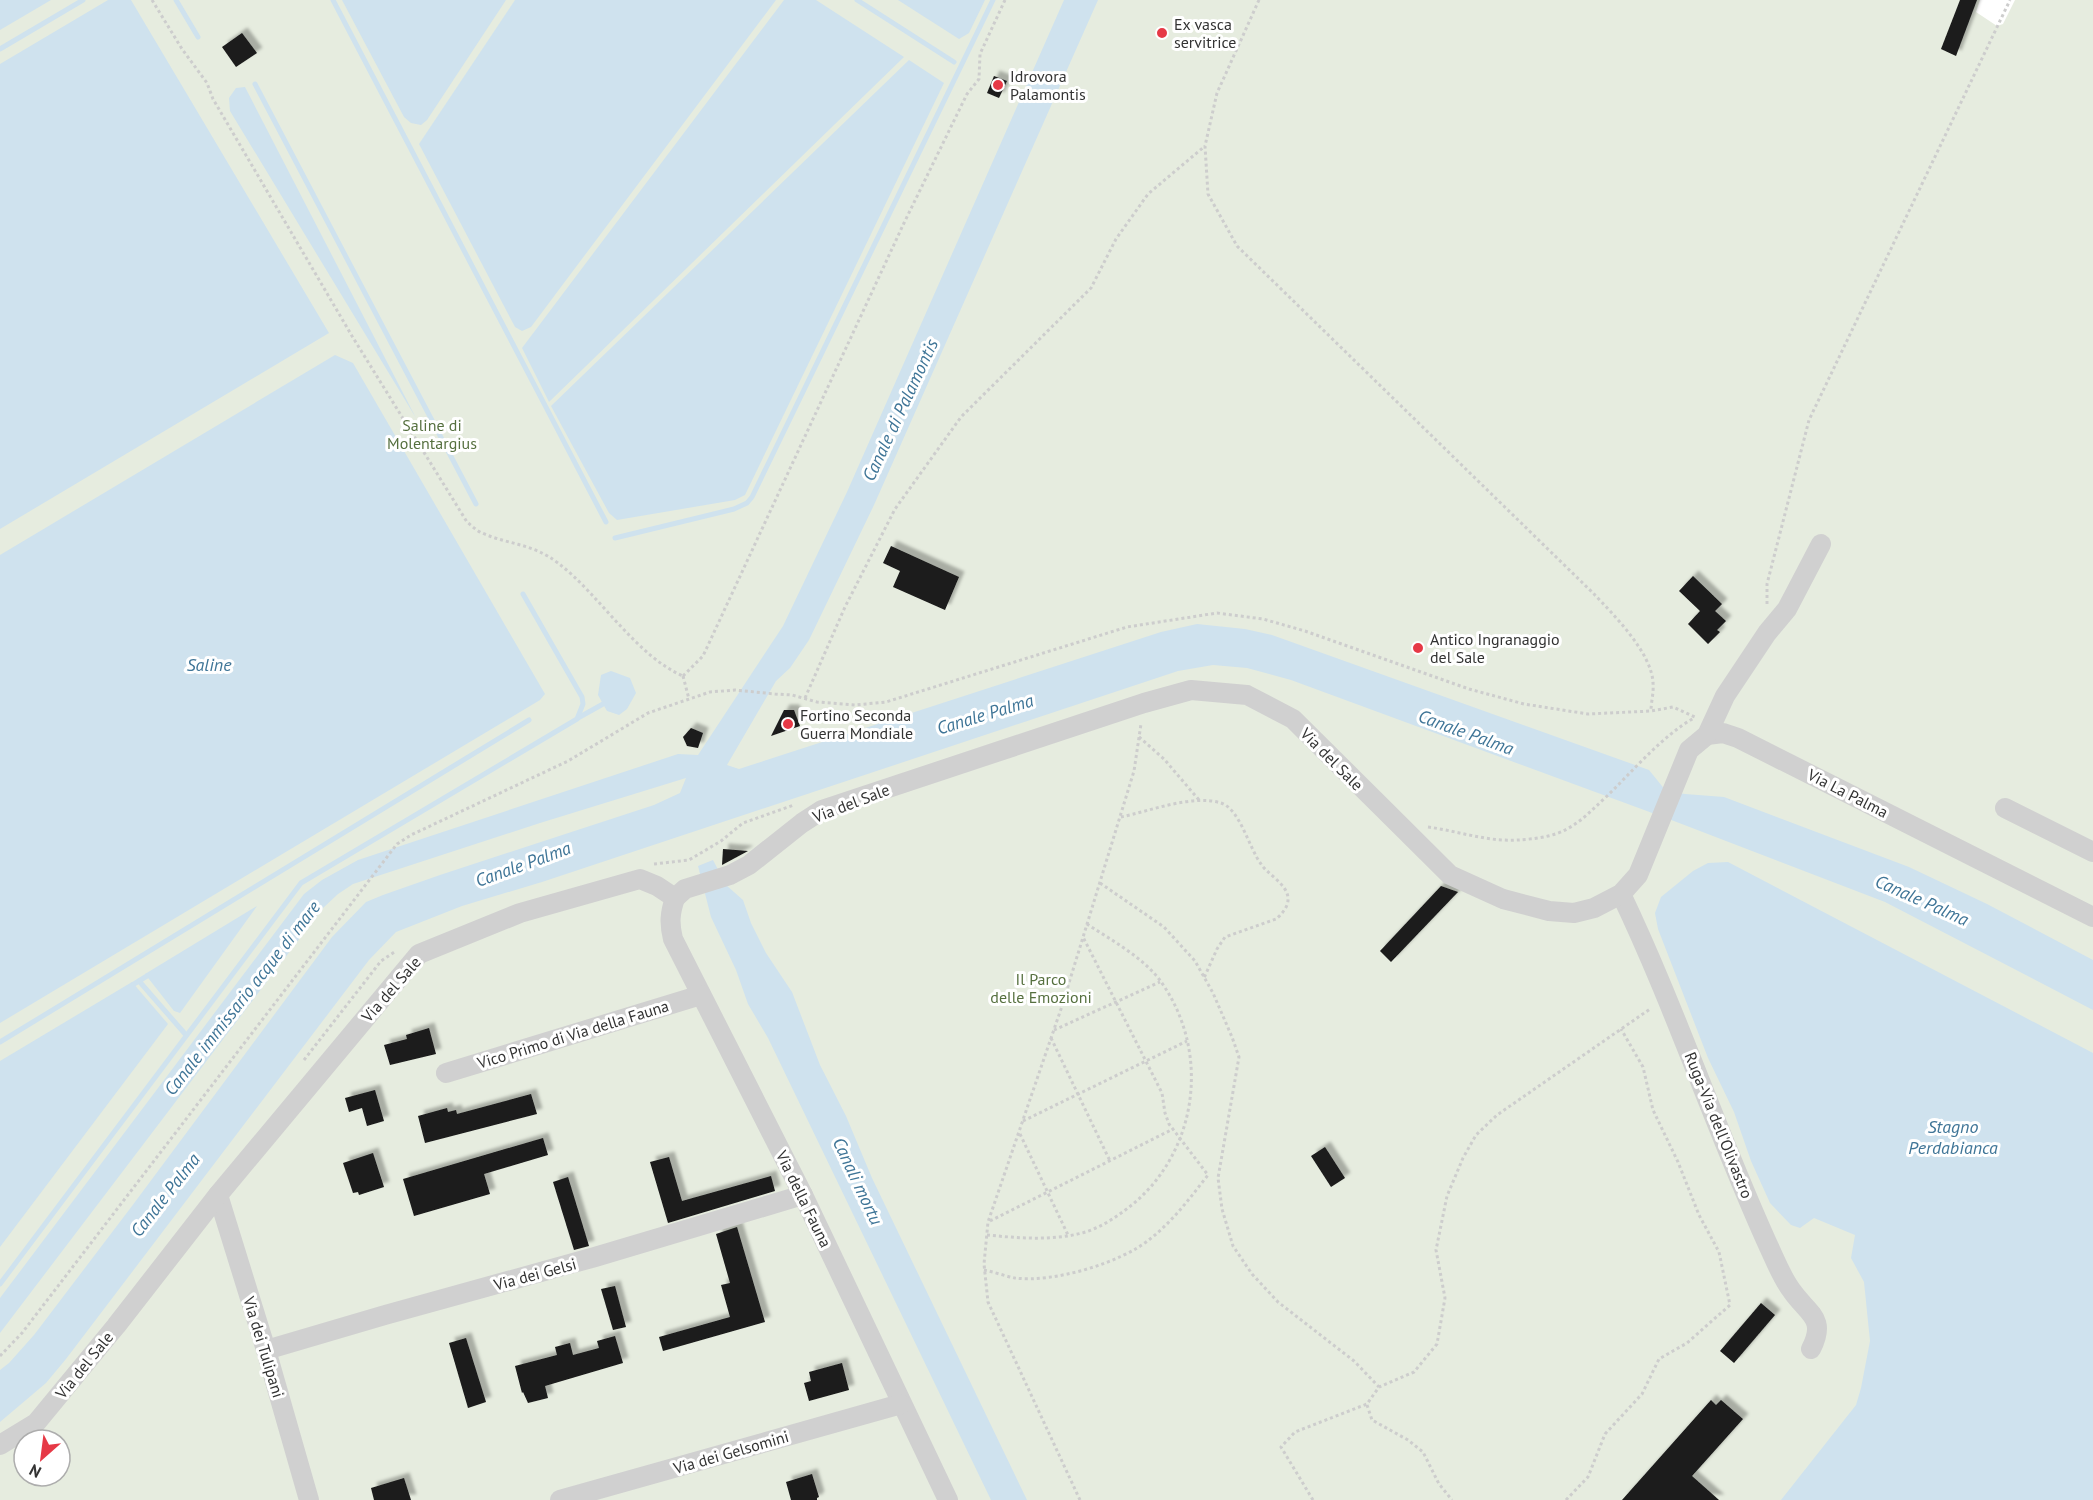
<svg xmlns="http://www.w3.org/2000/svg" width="2093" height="1500" font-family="'PT Sans',sans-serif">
	<defs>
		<filter id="shadow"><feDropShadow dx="5.5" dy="-5.5" stdDeviation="1.5" flood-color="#0004"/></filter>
	</defs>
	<rect width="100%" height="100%" fill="#fff"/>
	<path fill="#e6ecdf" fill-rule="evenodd" d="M 0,0 L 1980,0 L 1976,12 L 1997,26 L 2003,24 L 2015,0 L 2093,0 L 2093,1500 L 0,1500 ZM 24,1440 L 60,1440 L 60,1476 L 24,1476 Z"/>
	<g fill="#cfe2ee">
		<polygon points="0,0 51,0 0,30"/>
		<polygon points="108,0 131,0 329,333 0,529 0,64"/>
		<polygon points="342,0 506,0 427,120 421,125 411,123 404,117"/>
		<polygon points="515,0 776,0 531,327 522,331 515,327 419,144"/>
		<polygon points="784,0 816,0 904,57 549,402 522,348"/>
		<polygon points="898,0 985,0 969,33 959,39"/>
		<polygon points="1064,0 1098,0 874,505 809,640 790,668 776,681 727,765 739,769 1161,632 1197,624 1245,629 1272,635 1649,770 1666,791 1685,794 1724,797 1909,867 1987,904 2093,960 2093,1010 1885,902 1674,821 1291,680 1247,668 1213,665 1178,671 542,882 462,906 396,932 369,960 66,1359 46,1383 0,1422 0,1370 9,1363 34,1335 132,1206 332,937 366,902 383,895 440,875 654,805 680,793 686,778 540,823 353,884 338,894 322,909 0,1333 0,1298 304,894 322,880 358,860 678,754 698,755 783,626 847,492"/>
		<polygon points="909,60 944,83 745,495 735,500 617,520 609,513 551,406"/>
		<polygon points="245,87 416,418 230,111 229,98 236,88"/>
		<polygon points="335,355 353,363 545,694 540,700 0,1023 0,555"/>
		<polygon points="611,671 630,678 636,693 627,709 619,715 607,711 598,695 601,675"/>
		<polygon points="713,860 726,885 743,900 751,923 766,953 792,992 820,1065 846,1116 872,1178 1027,1500 991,1500 768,1038 748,1004 736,970 711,917 698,866"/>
		<polygon points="1728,862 2093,1053 2093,1500 1781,1500 1856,1405 1861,1388 1870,1341 1864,1282 1851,1258 1855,1235 1814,1218 1800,1228 1791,1225 1770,1203 1751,1161 1734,1112 1708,1058 1658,929 1655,913 1661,897 1693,871 1708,863"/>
		<polygon points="257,906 180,1013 174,1011 145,974"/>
		<polygon points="132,982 168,1024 0,1247 0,1061"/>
	</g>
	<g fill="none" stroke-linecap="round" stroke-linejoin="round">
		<g stroke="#cfe2ee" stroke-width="5">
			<polyline points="176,0 198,37"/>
			<polyline points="333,0 606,522"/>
			<polyline points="857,0 954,62"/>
			<polyline points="0,49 83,0"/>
			<polyline points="255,84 476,504"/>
			<polyline points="615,538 734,509 747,503 752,497 993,0"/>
			<polyline points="578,718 603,704"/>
			<polyline points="139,981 186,1035"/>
			<polyline points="134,984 147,976"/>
			<polyline points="0,1042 529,720"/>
			<polyline points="0,1284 301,883 577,719 583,704 582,697 523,594"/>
		</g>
	</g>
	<g fill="#1a1a1a" filter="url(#shadow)">
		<polygon points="1960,0 1977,0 1956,56 1941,49"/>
		<polygon points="242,33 257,53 236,67 222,47"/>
		<polygon points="994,76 1007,81 999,98 987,93"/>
		<polygon points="891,546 959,577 945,610 893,587 900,571 883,563"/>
		<polygon points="1693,576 1722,604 1715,611 1726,621 1717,630 1720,632 1708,644 1688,624 1700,611 1679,591"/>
		<polygon points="784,710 794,710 800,726 771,736"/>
		<polygon points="691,728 703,733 698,748 687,746 683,737"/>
		<polygon points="723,849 748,851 722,865"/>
		<polygon points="1441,886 1458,892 1391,962 1380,951"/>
		<polygon points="429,1028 436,1054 390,1065 384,1045 407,1039 406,1035"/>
		<polygon points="375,1090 384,1121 367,1126 362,1108 349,1112 345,1098"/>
		<polygon points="531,1094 537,1114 425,1143 418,1116 447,1108 448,1112 456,1110 457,1114"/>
		<polygon points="543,1138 548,1155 484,1174 490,1194 414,1216 403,1179"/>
		<polygon points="1325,1147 1345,1178 1331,1187 1311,1156"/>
		<polygon points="373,1153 384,1187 359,1195 358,1192 353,1193 343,1163"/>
		<polygon points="669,1157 682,1201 771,1176 775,1191 668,1223 650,1162"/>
		<polygon points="568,1177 589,1246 574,1250 553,1182"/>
		<polygon points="737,1227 765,1322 663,1351 659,1337 730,1317 721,1285 730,1283 716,1234"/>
		<polygon points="615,1286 626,1327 613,1330 601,1289"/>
		<polygon points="1761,1303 1775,1315 1734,1363 1720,1351"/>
		<polygon points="615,1336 623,1363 545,1386 548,1398 528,1403 523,1392 522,1393 515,1366 557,1355 555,1347 570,1343 573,1355 599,1348 597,1341"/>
		<polygon points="466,1338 486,1402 468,1408 449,1343"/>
		<polygon points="842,1363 849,1390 809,1401 804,1383 811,1381 809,1372"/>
		<polygon points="1711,1400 1716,1405 1721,1400 1743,1419 1692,1476 1719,1500 1622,1500"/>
		<polygon points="812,1474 819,1497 817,1498 817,1500 791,1500 786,1482"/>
		<polygon points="404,1478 411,1500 374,1500 371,1488"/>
	</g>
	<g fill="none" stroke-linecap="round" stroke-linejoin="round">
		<g stroke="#cdcdcd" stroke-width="3" stroke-dasharray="3 3" stroke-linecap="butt">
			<path d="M 152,0 L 182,49 L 207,83 L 213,99 L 352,336 L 467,522 C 472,526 477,531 482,533 C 509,545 532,543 558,563 C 599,594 636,656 683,676"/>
			<path d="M 1259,0 L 1217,93 L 1205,146 L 1208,194 L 1237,246 L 1593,593 C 1613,614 1652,653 1653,683 C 1654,692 1651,702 1651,711"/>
			<polyline points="1767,604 1767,584 1809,420 2010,0"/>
			<polyline points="683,676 703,656 904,223 967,94 979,79 980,54 1005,0"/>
			<polyline points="683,676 689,699"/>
			<polyline points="805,698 845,607 895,509 961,417 1091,288 1116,239 1148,194 1205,146"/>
			<polyline points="1139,737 1164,759 1199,800"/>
			<path d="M 1121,817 C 1150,811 1193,794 1221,803 C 1240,809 1249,848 1261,864 C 1268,875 1289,885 1288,900 C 1288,907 1281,915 1276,919 L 1225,937 L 1217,949 L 1204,978"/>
			<path d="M 1428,827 C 1458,831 1487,842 1518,840 C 1533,839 1553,837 1567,829 C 1582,821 1593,809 1606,797 C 1632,772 1662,736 1694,718"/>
			<polyline points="654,864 689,860 721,841 743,823 794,805"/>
			<polyline points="1100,883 1164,927 1195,961 1213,993 1232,1037 1239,1057 1218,1178 1222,1209 1233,1246 1252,1274 1278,1302 1354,1361 1379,1387"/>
			<polyline points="1054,1030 1160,982"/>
			<polyline points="1051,1038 1110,1161"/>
			<polyline points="304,1060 381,961 396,951"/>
			<polyline points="1023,1121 1187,1041"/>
			<polyline points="1020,1134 1068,1235"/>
			<polyline points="990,1221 1173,1129"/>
			<path d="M 987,1235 C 1018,1238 1051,1241 1082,1233 C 1101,1228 1118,1216 1133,1204 C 1199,1149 1211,1049 1159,979 C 1141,956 1111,940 1087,924"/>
			<path d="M 984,1270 C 994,1272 1005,1276 1015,1278 C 1053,1283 1121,1263 1150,1239 C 1173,1221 1190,1198 1208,1175 L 1169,1124 L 1165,1113 L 1162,1093 L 1083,937"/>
			<polyline points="0,1356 22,1333 397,844 411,835 568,761 648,713 710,692 735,690 775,694 792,695 817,702 855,705 886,702 1127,627 1217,613 1263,619 1305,631 1469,689 1524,704 1588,714 1651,711 1673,707 1695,717"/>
			<polyline points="1367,1405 1372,1420 1408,1440 1423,1452 1439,1484 1452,1500"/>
			<polyline points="1080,1500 988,1302 984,1264 988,1222 1061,1009 1134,771 1141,724"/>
			<polyline points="1313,1500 1281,1447 1295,1432 1367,1404 1379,1387 1414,1372 1437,1344 1445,1298 1436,1250 1447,1196 1463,1158 1476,1135 1497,1115 1650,1009"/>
			<polyline points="1566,1500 1588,1477 1605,1434 1642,1394 1659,1359 1687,1343 1730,1305 1719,1252 1699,1215 1678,1162 1653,1110 1643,1067 1621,1029"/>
		</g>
		<g stroke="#d0d0d0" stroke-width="20">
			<polyline points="1707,735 1723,733 1738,738 2093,917"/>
			<polyline points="2005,808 2093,852"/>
			<path d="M 1621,894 C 1676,1009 1716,1131 1769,1247 C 1776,1262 1782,1278 1792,1291 C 1808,1314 1827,1318 1811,1349"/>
			<path d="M 675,898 C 670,913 669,923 673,939 L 803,1195 L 948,1500"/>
			<polyline points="446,1073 701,995"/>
			<polyline points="218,1195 266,1350 309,1500"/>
			<polyline points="266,1350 385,1315 595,1257 803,1195"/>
			<polyline points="0,1445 36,1423 116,1326 218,1195 419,954 520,913 640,879 657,886 675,898 685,889 730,875 749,865 802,823 822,810 1144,703 1191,690 1247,695 1293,719 1450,875 1503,899 1549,911 1574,913 1594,908 1621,894 1638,875 1689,750 1707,735 1725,696 1767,633 1787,609 1821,544"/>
			<polyline points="560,1500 901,1404"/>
		</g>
	</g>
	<g fill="#e63946" stroke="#fff" stroke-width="2">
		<circle cx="1162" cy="33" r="6"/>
		<circle cx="998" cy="85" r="6"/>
		<circle cx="1418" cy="648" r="6"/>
		<circle cx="788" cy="724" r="6"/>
	</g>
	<g text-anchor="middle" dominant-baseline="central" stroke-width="6" stroke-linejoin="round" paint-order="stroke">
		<g font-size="16" fill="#333" stroke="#fff" text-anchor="start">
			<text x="1174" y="24">Ex vasca<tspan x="1174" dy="18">servitrice</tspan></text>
			<text x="1010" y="76">Idrovora<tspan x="1010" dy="18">Palamontis</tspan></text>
			<text x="1430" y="639">Antico Ingranaggio<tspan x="1430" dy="18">del Sale</tspan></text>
			<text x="800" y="715">Fortino Seconda<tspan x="800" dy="18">Guerra Mondiale</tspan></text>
		</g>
		<g font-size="16" fill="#56703f" stroke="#fff">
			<text x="432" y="425">Saline di<tspan x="432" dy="18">Molentargius</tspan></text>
			<text x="1041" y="979">Il Parco<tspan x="1041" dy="18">delle Emozioni</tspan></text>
		</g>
		<g font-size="16" fill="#333" stroke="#fff">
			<text transform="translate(1332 759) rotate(45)">Via del Sale</text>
			<text transform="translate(1848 793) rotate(27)">Via La Palma</text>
			<text transform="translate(851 803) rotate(-21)">Via del Sale</text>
			<text transform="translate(391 989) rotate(-49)">Via del Sale</text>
			<text transform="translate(573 1034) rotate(-17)">Vico Primo di Via della Fauna</text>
			<text transform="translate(1719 1125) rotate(68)">Ruga-Via dell'Olivastro</text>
			<text transform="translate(804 1199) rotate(64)">Via della Fauna</text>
			<text transform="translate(535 1274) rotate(-15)">Via dei Gelsi</text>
			<text transform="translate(264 1347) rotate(73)">Via dei Tulipani</text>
			<text transform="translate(84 1365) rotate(-51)">Via del Sale</text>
			<text transform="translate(731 1452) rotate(-16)">Via dei Gelsomini</text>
		</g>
		<g font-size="18" font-style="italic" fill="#3f7597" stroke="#fff">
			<text transform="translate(900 410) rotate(-65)">Canale di Palamontis</text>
			<text x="209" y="664">Saline</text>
			<text transform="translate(985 714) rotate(-17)">Canale Palma</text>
			<text transform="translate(1466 732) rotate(20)">Canale Palma</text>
			<text transform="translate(523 864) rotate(-20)">Canale Palma</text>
			<text transform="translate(1922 900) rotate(24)">Canale Palma</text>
			<text transform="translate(242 998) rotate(-52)">Canale immissario acque di mare</text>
			<text x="1953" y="1126">Stagno<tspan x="1953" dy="21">Perdabianca</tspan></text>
			<text transform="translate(858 1181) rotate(65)">Canali mortu</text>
			<text transform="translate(165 1195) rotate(-52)">Canale Palma</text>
		</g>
	</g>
	<g transform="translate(42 1458) rotate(208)"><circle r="28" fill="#ffffff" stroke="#adadad" stroke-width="1.5"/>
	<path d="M0-4.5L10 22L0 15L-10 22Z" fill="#e63946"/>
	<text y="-9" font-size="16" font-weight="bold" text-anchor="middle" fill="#333333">N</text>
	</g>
</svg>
